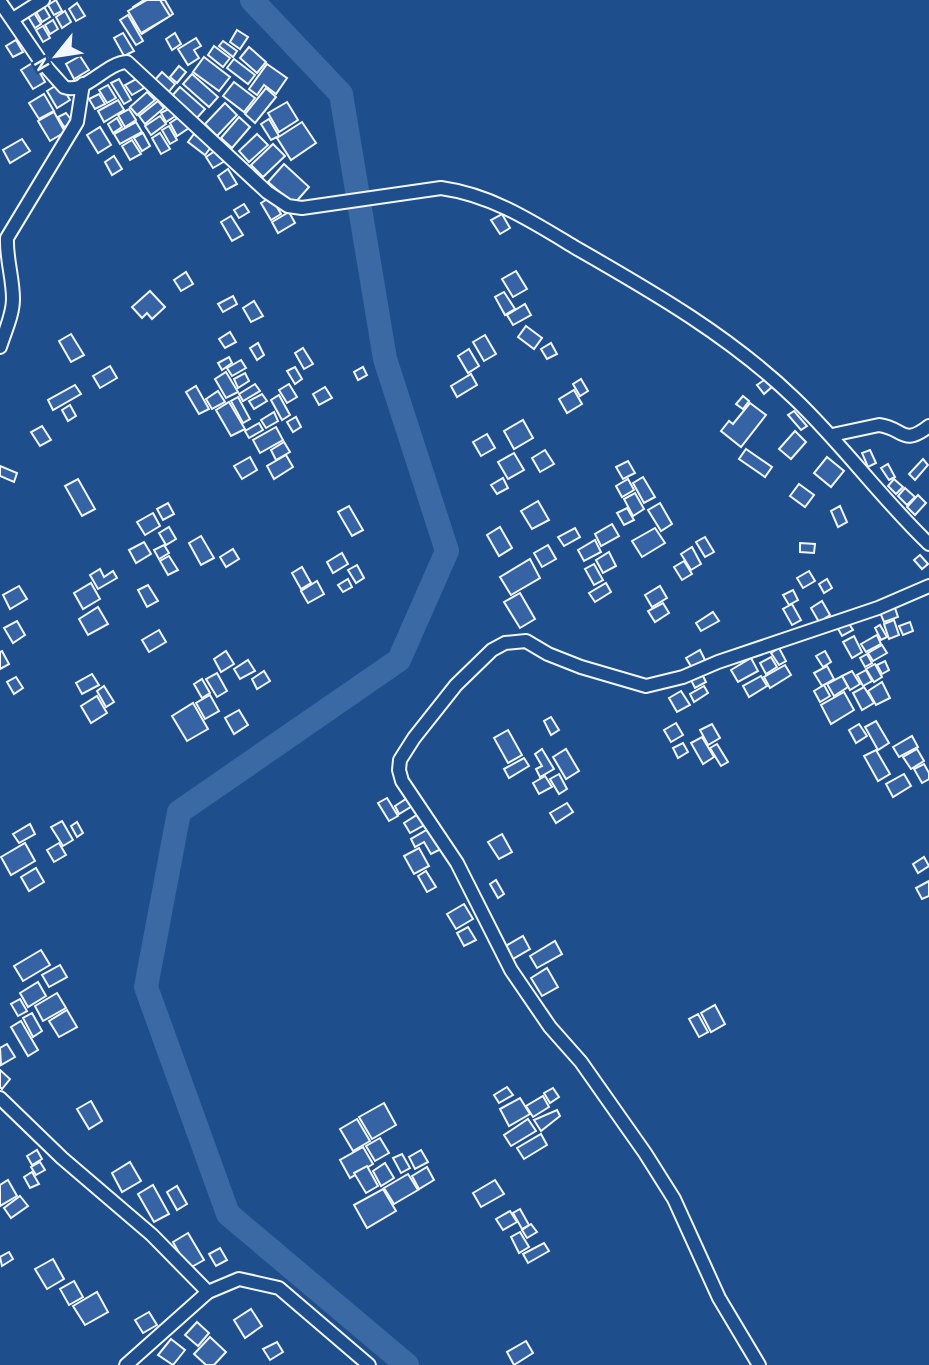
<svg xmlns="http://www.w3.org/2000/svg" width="929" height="1365" font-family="'PT Sans Narrow',sans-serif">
	<rect width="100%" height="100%" fill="#1f4e8c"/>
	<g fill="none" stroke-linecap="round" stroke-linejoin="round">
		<polyline stroke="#3b69a3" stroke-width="24" points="252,0 341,94 385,359 447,551 399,660 179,812 146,987 228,1214 407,1365"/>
	</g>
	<g fill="#3563a3" stroke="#f2f6ff" stroke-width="2">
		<polygon points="56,0 62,11 54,15 48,5"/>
		<polygon points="144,0 165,0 173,14 142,34 133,21 139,17 133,7"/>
		<polygon points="147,0 160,0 170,16 141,33 128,11"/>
		<polygon points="77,3 85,16 76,21 69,9"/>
		<polygon points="43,5 50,17 42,22 35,10"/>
		<polygon points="33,11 41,24 35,28 27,15"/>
		<polygon points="65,11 71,22 62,28 56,17"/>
		<polygon points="128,15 143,41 136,45 120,20"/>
		<polygon points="53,20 58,29 50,34 45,25"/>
		<polygon points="43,26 50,38 43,42 36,30"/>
		<polygon points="237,30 248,37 240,49 230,42"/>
		<polygon points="123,33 134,51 124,56 114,38"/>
		<polygon points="175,33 181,44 172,50 166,39"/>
		<polygon points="196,38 201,46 194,50 199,58 188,65 178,49"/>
		<polygon points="16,40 23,52 13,57 6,46"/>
		<polygon points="223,41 237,51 233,57 219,46"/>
		<polygon points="214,46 230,58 223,67 208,55"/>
		<polygon points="249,47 266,62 257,73 240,58"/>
		<polygon points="80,56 89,70 74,79 66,64"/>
		<polygon points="204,57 230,77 219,91 193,72"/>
		<polygon points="234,59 255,75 248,84 227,68"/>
		<polygon points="34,62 45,82 33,89 21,70"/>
		<polygon points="267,64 287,78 276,94 264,85 257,95 249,89"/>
		<polygon points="179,66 186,72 177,83 170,77"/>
		<polygon points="162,72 175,84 167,94 153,82"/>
		<polygon points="192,74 218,97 209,107 183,84"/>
		<polygon points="138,78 144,88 132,95 125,85"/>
		<polygon points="119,79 131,100 124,104 111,83"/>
		<polygon points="234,82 255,98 244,112 223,96"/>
		<polygon points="60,83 70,100 57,108 47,91"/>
		<polygon points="108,85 116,98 107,103 99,90"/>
		<polygon points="180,87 205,109 196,119 171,97"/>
		<polygon points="266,88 276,97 255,123 245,114"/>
		<polygon points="147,92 155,100 137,115 130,107"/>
		<polygon points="44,94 54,111 39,119 29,103"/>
		<polygon points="99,94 105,104 95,109 89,99"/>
		<polygon points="118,100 124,110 104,122 98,111"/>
		<polygon points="158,101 164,108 145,124 139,116"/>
		<polygon points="287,102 298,120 279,132 268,113"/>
		<polygon points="225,103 237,115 217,136 205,124"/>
		<polygon points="172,107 177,115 166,122 161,113"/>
		<polygon points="129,109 136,120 125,127 118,115"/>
		<polygon points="54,112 65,132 50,141 38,121"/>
		<polygon points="66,113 73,122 64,127 58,117"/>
		<polygon points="182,115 189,128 177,136 170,123"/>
		<polygon points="160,116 166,124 151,135 145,126"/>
		<polygon points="239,117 250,127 232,148 221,138"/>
		<polygon points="117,118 122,127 113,133 108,124"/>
		<polygon points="269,119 279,136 271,140 261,124"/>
		<polygon points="136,122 142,132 120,144 114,134"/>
		<polygon points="302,122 316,143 291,160 277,138"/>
		<polygon points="169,126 177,140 170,144 162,130"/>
		<polygon points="100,127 111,145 98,153 87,135"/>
		<polygon points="143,133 150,146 142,151 134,138"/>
		<polygon points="160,133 170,149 161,154 152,138"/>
		<polygon points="194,134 211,147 205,155 188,142"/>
		<polygon points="257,134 268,145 249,162 239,151"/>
		<polygon points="22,139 30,151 10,163 3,150"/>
		<polygon points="132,140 141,154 130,160 122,146"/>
		<polygon points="273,144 285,156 263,177 251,165"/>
		<polygon points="218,149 225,161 213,168 206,157"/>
		<polygon points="114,156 122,169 112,175 105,162"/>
		<polygon points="284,164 309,187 294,204 268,182"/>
		<polygon points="228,169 237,184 226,190 218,176"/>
		<polygon points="271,197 281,214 271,220 261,203"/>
		<polygon points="244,204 249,212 239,218 234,210"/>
		<polygon points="289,212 295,223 278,233 272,222"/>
		<polygon points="502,214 510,228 500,234 491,220"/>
		<polygon points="231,216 243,235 232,241 221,222"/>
		<polygon points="516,271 527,289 513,297 502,279"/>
		<polygon points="186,272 193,284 181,291 174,280"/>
		<polygon points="150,291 165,307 152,319 147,313 142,318 132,307"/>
		<polygon points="504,292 515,309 505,315 495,297"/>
		<polygon points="233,296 237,304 223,312 218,304"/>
		<polygon points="254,301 263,316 251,322 243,308"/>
		<polygon points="525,304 531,315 513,325 507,315"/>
		<polygon points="526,326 542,338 534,349 518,337"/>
		<polygon points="230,332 236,342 225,348 219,339"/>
		<polygon points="71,334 84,355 71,362 59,341"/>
		<polygon points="485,335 496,354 484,361 473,342"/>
		<polygon points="258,343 264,355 257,360 250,348"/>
		<polygon points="551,343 557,354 547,359 541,349"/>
		<polygon points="303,348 313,364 304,369 295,353"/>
		<polygon points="469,349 479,366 468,373 458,356"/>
		<polygon points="229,357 232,363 222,370 218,363"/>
		<polygon points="241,360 246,368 232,376 227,368"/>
		<polygon points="110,366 117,378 100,388 93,376"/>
		<polygon points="295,367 302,379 295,384 287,371"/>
		<polygon points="363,367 367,375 358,380 354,372"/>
		<polygon points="226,372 238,392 226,398 215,379"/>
		<polygon points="245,373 249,381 238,388 234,379"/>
		<polygon points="471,374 477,385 457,397 451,386"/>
		<polygon points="767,378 773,386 764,394 757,385"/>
		<polygon points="581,379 588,391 580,396 573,384"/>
		<polygon points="255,384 260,391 243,401 239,394"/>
		<polygon points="289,384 297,397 287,403 279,390"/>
		<polygon points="75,385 81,394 53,410 48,400"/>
		<polygon points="196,386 209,409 199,414 186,392"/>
		<polygon points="325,387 332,398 319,405 313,394"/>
		<polygon points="574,390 582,404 567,413 559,399"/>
		<polygon points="218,391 225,402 212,409 206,399"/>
		<polygon points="262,394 267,401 254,409 249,401"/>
		<polygon points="279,395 290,415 282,420 271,400"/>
		<polygon points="743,396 749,401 743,409 736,404"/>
		<polygon points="238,397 250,419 243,423 231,401"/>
		<polygon points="229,402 245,429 231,436 216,410"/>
		<polygon points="750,403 766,415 741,447 721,431 729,421 733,424"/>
		<polygon points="70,405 76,416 68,421 62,410"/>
		<polygon points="794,411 807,426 801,430 788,415"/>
		<polygon points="274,412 278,421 266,428 261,420"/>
		<polygon points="296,417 301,427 293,432 287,422"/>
		<polygon points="523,420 533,438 514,449 504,431"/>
		<polygon points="259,423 263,430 249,438 245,431"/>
		<polygon points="42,426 51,440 40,446 31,432"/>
		<polygon points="276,427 283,440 260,453 253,440"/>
		<polygon points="795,431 806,442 791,459 779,449"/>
		<polygon points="487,434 495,448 481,456 473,442"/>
		<polygon points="284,442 290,452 276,460 271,450"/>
		<polygon points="746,449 772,467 765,477 739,459"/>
		<polygon points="545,450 554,464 540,472 532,458"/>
		<polygon points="870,450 876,463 868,467 862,453"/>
		<polygon points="514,453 524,470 508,479 498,462"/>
		<polygon points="286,455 293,467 274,479 267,466"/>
		<polygon points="250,457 257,470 242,479 234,466"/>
		<polygon points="827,457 844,471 831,487 814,473"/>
		<polygon points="923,459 928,465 915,480 909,474"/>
		<polygon points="628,461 635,473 623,479 616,467"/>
		<polygon points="888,464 895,477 889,480 881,468"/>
		<polygon points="0,466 17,473 14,482 0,476"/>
		<polygon points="643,477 655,497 644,503 633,483"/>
		<polygon points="503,478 508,488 497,494 491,485"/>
		<polygon points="78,479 95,509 82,516 65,486"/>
		<polygon points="628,479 634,490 622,497 616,486"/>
		<polygon points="894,479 903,487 896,494 888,486"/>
		<polygon points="799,484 814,495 805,507 790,496"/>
		<polygon points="905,488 915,497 907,505 898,496"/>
		<polygon points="635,493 644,509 633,516 624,499"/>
		<polygon points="918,495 926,503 915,515 907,507"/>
		<polygon points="538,501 549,520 532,529 521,511"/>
		<polygon points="168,503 174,514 163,520 157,509"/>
		<polygon points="660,503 672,524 661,531 648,510"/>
		<polygon points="349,506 363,530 352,536 338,512"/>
		<polygon points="840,506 847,522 838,527 831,511"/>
		<polygon points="627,508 634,520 624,525 617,513"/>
		<polygon points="153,513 160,526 145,535 137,522"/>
		<polygon points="612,524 619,536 601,546 595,534"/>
		<polygon points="169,527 176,539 166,545 159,533"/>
		<polygon points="500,527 512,548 499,556 487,535"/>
		<polygon points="575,528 580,537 564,546 558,537"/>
		<polygon points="655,528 665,543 642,557 632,541"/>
		<polygon points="201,536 214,558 201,565 189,543"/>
		<polygon points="705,537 714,552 705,557 696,542"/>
		<polygon points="595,540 601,552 584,561 578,550"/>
		<polygon points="144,542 151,554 136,563 129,550"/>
		<polygon points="800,543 815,544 814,553 800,552"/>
		<polygon points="164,545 169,553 159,559 154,550"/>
		<polygon points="548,545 556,559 542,567 534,553"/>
		<polygon points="692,547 701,564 691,570 681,554"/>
		<polygon points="233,549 239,559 226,567 220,557"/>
		<polygon points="609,552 616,566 603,573 596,560"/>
		<polygon points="342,553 348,564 333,573 327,562"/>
		<polygon points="920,555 928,564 922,569 914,560"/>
		<polygon points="169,556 178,570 168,575 160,561"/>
		<polygon points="530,559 540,578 511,595 500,577"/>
		<polygon points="684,561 692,574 682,580 674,567"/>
		<polygon points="594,564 603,580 594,585 585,569"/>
		<polygon points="357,565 364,578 356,583 348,570"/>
		<polygon points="302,567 311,583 301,589 292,573"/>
		<polygon points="100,569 104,577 113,571 117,578 98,589 90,575"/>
		<polygon points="809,571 815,581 803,588 797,578"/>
		<polygon points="348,579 352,587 343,592 338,585"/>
		<polygon points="827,579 832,588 824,593 819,584"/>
		<polygon points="317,581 324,594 308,603 301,591"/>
		<polygon points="91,583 100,599 83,609 74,593"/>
		<polygon points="606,583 611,592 595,602 589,593"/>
		<polygon points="148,585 158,601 147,607 138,590"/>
		<polygon points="19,586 27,599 10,609 3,595"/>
		<polygon points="660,586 667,598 652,607 645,595"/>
		<polygon points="793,590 798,600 789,605 783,595"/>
		<polygon points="520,593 535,619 520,628 504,602"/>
		<polygon points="822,601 830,615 819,622 811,608"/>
		<polygon points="663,603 669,613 655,622 648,611"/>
		<polygon points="792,604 801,620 792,625 783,609"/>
		<polygon points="894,605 898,617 884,622 879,610"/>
		<polygon points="98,607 108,624 88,635 79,619"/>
		<polygon points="713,612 719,621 701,631 696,623"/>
		<polygon points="846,619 853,630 842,636 836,625"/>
		<polygon points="894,620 899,635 889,639 884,624"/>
		<polygon points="17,621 25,635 13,643 4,628"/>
		<polygon points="910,622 913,631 903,635 899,626"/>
		<polygon points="880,625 887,637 881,640 875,628"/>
		<polygon points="159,630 166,642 149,652 142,640"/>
		<polygon points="877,635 881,644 866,652 861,644"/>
		<polygon points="854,636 862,652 852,658 843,642"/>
		<polygon points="882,645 887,653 873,661 868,653"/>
		<polygon points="779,648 786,661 779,665 771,653"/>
		<polygon points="700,650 705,660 692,668 686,658"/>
		<polygon points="2,651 9,664 0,669 0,652"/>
		<polygon points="226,651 234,664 221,672 214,659"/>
		<polygon points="825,651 831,662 823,667 816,656"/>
		<polygon points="867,654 872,663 865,667 860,658"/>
		<polygon points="771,657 777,667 766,674 760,663"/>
		<polygon points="751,658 758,671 738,682 731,670"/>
		<polygon points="248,660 255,671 240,679 234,669"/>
		<polygon points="885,661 889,670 882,674 877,665"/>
		<polygon points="875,664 882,677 874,682 866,669"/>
		<polygon points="785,665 791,675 770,688 764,677"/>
		<polygon points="827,666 834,679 822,686 814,673"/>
		<polygon points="866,670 872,681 863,686 857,675"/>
		<polygon points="264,671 270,681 257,689 252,679"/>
		<polygon points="852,671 860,684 850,690 842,676"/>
		<polygon points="217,673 227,691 217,697 206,679"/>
		<polygon points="92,674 99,685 82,694 76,683"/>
		<polygon points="702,674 706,682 695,688 691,680"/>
		<polygon points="761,676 767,686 749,697 743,686"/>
		<polygon points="842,676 848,687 834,696 827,684"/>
		<polygon points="16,677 23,688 14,694 7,682"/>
		<polygon points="202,679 210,693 202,698 194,684"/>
		<polygon points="882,682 890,698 876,705 868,691"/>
		<polygon points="824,685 830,696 820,702 814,691"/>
		<polygon points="104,686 114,702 106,707 97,691"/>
		<polygon points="704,686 708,693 694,702 690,694"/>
		<polygon points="864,687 874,703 862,710 853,693"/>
		<polygon points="681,691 690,705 677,712 669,698"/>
		<polygon points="844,692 854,710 831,724 821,705"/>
		<polygon points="210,695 219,711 205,719 196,703"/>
		<polygon points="97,696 107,713 91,723 81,706"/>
		<polygon points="193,703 208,729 187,741 172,716"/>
		<polygon points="239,710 248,725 234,734 225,718"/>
		<polygon points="551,717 559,730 551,735 544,721"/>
		<polygon points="876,721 889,743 878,750 865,727"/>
		<polygon points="676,723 683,735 671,742 664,730"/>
		<polygon points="712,724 720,738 708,745 700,730"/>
		<polygon points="859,724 867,736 856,743 849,730"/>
		<polygon points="508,730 522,755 508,763 494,738"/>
		<polygon points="912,736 918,747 899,757 893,747"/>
		<polygon points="702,737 714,757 703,764 691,743"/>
		<polygon points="683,743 688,752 678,758 673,748"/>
		<polygon points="717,744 728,762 721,766 710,748"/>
		<polygon points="542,749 554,769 540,777 536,769 542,766 535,754"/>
		<polygon points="566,749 579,771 566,779 553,757"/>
		<polygon points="917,749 924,761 911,769 903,757"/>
		<polygon points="876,750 890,774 878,781 864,756"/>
		<polygon points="524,758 529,766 509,778 504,769"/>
		<polygon points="924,764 929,773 929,779 922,783 914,769"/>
		<polygon points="559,774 567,789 559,794 550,779"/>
		<polygon points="904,774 911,786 893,797 886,784"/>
		<polygon points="545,776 552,787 539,794 533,783"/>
		<polygon points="409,797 414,805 399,814 395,806"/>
		<polygon points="387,798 398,816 389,821 378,803"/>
		<polygon points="567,803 573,812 556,823 550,813"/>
		<polygon points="420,813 426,824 410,833 404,823"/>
		<polygon points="62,821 73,840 63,846 51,827"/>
		<polygon points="77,822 83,833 77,837 71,826"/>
		<polygon points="30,824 35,834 19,843 13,834"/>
		<polygon points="430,828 441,849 431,854 424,842 415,847 411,839"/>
		<polygon points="502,834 512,852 499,859 488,842"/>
		<polygon points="25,843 35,861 11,875 1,857"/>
		<polygon points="59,843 66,855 54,862 47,850"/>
		<polygon points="419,848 429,866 414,874 404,856"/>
		<polygon points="924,857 929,866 918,873 913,864"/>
		<polygon points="36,868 44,882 29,891 21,877"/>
		<polygon points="426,871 436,887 427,892 418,876"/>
		<polygon points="496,880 504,894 498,898 490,884"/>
		<polygon points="929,881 929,896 922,899 916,888"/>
		<polygon points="464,904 473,919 456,929 447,914"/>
		<polygon points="468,927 476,940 464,946 457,933"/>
		<polygon points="523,936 530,949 511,960 504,947"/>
		<polygon points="555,941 562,954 537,968 530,956"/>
		<polygon points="41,950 50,965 23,981 14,966"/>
		<polygon points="60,965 67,977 49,987 42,975"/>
		<polygon points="547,968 558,987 542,996 531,978"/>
		<polygon points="38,982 46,996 28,1007 20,993"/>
		<polygon points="57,993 66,1008 43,1021 35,1006"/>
		<polygon points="20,999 27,1011 18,1016 11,1004"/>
		<polygon points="715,1005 725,1024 711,1032 701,1013"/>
		<polygon points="67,1010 77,1027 59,1037 49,1021"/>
		<polygon points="32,1013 42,1031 33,1037 23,1018"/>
		<polygon points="698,1014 708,1032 699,1037 689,1019"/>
		<polygon points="21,1021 38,1050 28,1056 11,1027"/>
		<polygon points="7,1044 15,1057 1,1065 0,1048"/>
		<polygon points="0,1070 10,1079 2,1089 0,1087"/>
		<polygon points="507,1087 513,1095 499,1103 494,1095"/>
		<polygon points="553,1088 559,1097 550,1103 544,1093"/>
		<polygon points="543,1096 549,1107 533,1117 526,1106"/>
		<polygon points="520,1098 530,1114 509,1126 500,1109"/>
		<polygon points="91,1101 102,1121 89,1129 77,1109"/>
		<polygon points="384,1103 396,1125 372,1139 359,1117"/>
		<polygon points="557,1110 560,1116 541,1131 534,1120"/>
		<polygon points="357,1119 370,1141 353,1151 340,1129"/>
		<polygon points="528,1119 536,1131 511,1146 504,1135"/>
		<polygon points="541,1134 547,1145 524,1159 517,1148"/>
		<polygon points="380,1138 389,1153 375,1161 366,1146"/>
		<polygon points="363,1147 373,1164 350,1178 340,1160"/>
		<polygon points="37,1150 42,1159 32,1165 27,1156"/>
		<polygon points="421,1150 428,1162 415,1169 409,1157"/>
		<polygon points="402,1154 410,1168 401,1173 393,1158"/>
		<polygon points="40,1162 45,1170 36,1175 31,1167"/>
		<polygon points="130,1162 141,1181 122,1192 112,1173"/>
		<polygon points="385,1163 394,1178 381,1186 373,1171"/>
		<polygon points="367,1166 378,1186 366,1193 354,1173"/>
		<polygon points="427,1167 434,1180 419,1189 412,1176"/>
		<polygon points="32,1172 39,1184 30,1188 24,1177"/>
		<polygon points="408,1174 418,1190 394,1204 384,1188"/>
		<polygon points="8,1180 17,1196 0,1206 0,1185"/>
		<polygon points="495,1180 504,1194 481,1207 473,1193"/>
		<polygon points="153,1185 169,1214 154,1222 138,1194"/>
		<polygon points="177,1186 187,1204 177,1210 167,1192"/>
		<polygon points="383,1189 396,1211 367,1228 354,1205"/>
		<polygon points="20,1196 28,1206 11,1218 4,1208"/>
		<polygon points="520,1209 529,1225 522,1229 513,1213"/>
		<polygon points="510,1211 517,1222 503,1230 496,1219"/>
		<polygon points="531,1224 537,1232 527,1238 522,1230"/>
		<polygon points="520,1232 529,1247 519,1253 511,1237"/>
		<polygon points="188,1233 204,1260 188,1269 173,1242"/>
		<polygon points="544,1243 549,1251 528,1263 523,1254"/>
		<polygon points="220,1248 227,1260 216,1266 209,1254"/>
		<polygon points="9,1252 13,1259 2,1266 0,1257"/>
		<polygon points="53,1259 64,1279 47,1289 35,1269"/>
		<polygon points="74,1281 83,1297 69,1305 60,1289"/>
		<polygon points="97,1292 108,1312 85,1325 73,1306"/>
		<polygon points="251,1309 262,1326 245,1338 234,1320"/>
		<polygon points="149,1312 157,1325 143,1333 135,1320"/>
		<polygon points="197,1322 209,1333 198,1346 185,1335"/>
		<polygon points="210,1337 226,1352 214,1365 206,1365 194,1354"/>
		<polygon points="171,1339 185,1350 173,1365 158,1355"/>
		<polygon points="526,1341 533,1353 514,1365 507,1352"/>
		<polygon points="277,1342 283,1352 270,1360 263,1349"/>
	</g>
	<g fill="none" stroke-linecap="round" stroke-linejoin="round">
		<defs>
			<g id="street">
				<path d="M 0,2 L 39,59 L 64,87 C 85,95 105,63 127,62 L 267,192 L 288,206 L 302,208 L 441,188 C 492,195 533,222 576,248 C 653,292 731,337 795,399 C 843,445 881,498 929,544"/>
				<polyline points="13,19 43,0"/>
				<path d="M 0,347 C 5,331 13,315 13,299 C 13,278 6,258 7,238 L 77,122 L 83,84"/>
				<path d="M 832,435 L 879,425 C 904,428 902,447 929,426"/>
				<polyline points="0,1098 62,1158 152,1235 208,1292 239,1279 279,1288 369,1365"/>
				<polyline points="126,1365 208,1292"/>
				<polyline points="759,1365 719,1298 674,1199 645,1153 581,1062 550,1027 511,970 457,863 402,781 399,770 400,760 414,738 456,685 492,650 505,643 526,641 548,654 581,667 646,686 683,677 718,662 878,608 929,586"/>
			</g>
		</defs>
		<use href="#street" stroke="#f2f6ff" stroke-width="16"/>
		<use href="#street" stroke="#1f4e8c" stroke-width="12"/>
	</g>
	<g transform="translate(56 56) rotate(240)" stroke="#1f4e8c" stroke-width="5" paint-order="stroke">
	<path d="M0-5L12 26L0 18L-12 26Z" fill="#f2f6ff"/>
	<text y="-10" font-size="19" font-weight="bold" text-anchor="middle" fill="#f2f6ff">N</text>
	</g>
</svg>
